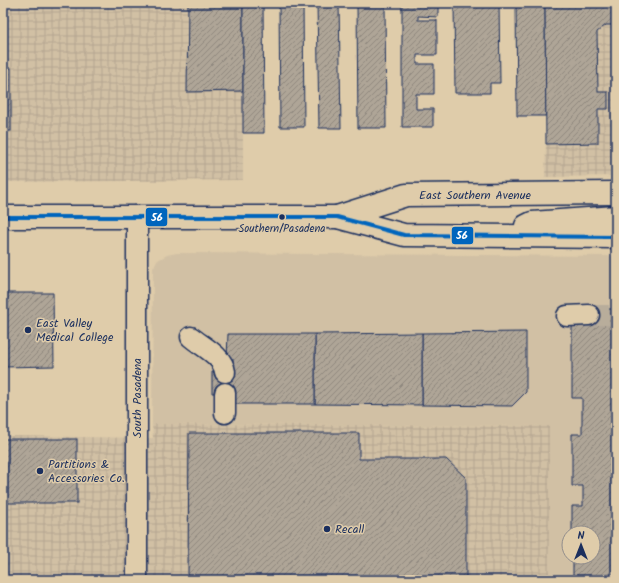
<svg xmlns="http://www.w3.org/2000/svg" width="619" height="583" font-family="Kalam,sans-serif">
	<defs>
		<pattern id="industrial-grid" width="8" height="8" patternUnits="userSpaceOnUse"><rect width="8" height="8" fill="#d1c0a4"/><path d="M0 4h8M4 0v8" fill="none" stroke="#b3a590"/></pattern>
		<pattern id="building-hatch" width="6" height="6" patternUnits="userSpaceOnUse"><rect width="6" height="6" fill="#afa597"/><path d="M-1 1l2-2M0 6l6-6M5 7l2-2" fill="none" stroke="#8e877e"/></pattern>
	</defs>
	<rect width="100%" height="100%" fill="#dfccaa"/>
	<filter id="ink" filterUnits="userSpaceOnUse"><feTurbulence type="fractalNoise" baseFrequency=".025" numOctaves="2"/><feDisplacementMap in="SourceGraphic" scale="8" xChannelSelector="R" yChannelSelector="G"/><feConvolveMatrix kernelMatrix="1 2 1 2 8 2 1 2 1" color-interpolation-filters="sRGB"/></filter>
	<g filter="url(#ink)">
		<path fill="#d1c0a4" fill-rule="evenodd" d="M 177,253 L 616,256 L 616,580 L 549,580 L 549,426 L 152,424 L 153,268 L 158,260 L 167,255 ZM 569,533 L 593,533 L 593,557 L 569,557 Z"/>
		<g fill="url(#industrial-grid)">
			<polygon points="3,3 243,3 243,180 3,182"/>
			<polygon points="545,3 616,3 616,176 545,177 546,144"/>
			<polygon points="152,424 549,426 549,580 3,580 3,436 153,438"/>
		</g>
		<g fill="url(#building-hatch)" stroke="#1b2f5e">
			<polygon points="188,3 243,3 243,91 187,92"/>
			<polygon points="243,3 263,3 264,133 243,133"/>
			<polygon points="279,3 303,3 304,127 280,127"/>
			<polygon points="317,3 339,3 341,128 319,128"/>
			<polygon points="357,3 385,3 386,128 358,128"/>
			<polygon points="402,3 438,3 438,17 418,16 418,20 437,20 437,55 417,55 417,64 434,64 434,94 416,94 416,109 433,109 433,127 402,127"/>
			<polygon points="454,3 499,3 500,83 490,83 490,93 455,93"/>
			<polygon points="516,3 545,3 546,116 517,116"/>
			<polygon points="545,3 616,3 616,25 606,25 597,32 598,92 608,92 608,109 598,109 598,143 546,144"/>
			<rect x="3" y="68" width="8" height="63"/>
			<polygon points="3,293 53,293 54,366 3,367"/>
			<polygon points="589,309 616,309 616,580 573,580 573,557 593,557 593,533 572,533 572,506 583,506 583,486 572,486 572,434 582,434 582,398 572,398 572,322"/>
			<polygon points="526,332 526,392 512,406 422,405 422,333"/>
			<polygon points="422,333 422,405 315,404 315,334"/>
			<polygon points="228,334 315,334 315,404 233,404 233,393 212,393 212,372 233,372 233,359 227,358"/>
			<polygon points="189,433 359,433 359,459 446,459 466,478 466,580 188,580"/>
			<rect x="3" y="439" width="74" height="64"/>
		</g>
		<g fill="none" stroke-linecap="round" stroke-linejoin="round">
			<polyline stroke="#b8ad9b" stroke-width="20" stroke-dasharray="20 10" stroke-linecap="butt" points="589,315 616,315"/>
			<defs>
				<g id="minor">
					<polyline points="567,316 589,315"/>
					<path d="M 191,337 C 203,347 223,356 225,372"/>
					<polyline points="225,393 225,413"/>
					<polyline points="137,580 137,216"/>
				</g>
				<g id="major">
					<polyline points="3,217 337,217 404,235 616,237"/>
					<polyline points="337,217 406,195 616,193"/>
					<polyline points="526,226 532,223 616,217"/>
				</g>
			</defs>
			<use href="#minor" stroke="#1b2f5e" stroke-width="23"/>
			<use href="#major" stroke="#1b2f5e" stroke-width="25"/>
			<use href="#minor" stroke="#dfccaa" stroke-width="20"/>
			<use href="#major" stroke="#dfccaa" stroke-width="22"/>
			<defs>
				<polyline id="bus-1" points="3,217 337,217 404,235 616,237"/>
			</defs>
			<use href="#bus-1" stroke="#dfccaa" stroke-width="7"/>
			<use href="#bus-1" stroke="#0065bd" stroke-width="4"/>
		</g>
	</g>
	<g fill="#1b2f5e" stroke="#dfccaa" stroke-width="1.5">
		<circle cx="282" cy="217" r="3.5"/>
		<circle cx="28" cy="330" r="4"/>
		<circle cx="40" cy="471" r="4"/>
		<circle cx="327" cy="529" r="4"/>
	</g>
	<g text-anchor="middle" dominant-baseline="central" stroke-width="3" stroke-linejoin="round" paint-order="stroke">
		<g font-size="11" fill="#1b2f5e" stroke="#dfccaa">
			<text x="282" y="229">Southern/Pasadena</text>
		</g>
		<g font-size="12" fill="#1b2f5e" stroke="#dfccaa">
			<text x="475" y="195">East Southern Avenue</text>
			<text transform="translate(137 398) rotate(-90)">South Pasadena</text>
		</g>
		<g font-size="12" fill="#1b2f5e" stroke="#dfccaa" text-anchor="start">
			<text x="36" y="323">East Valley<tspan x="36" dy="14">Medical College</tspan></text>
			<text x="48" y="464">Partitions &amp;<tspan x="48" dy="14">Accessories Co.</tspan></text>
			<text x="335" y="529">Recall</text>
		</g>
	</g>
	<g stroke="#dfccaa" stroke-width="1.5">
		<rect x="145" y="207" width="23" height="20" rx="4" fill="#0065bd"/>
		<rect x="451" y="226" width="23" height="19" rx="4" fill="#0065bd"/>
	</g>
	<g font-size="11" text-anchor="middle" font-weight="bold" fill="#fff">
		<text x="157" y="221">56</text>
		<text x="462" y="239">56</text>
	</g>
	<rect width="619" height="583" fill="none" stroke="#dfccaa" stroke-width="16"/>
	<rect x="8" y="8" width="603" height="567" fill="none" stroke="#1b2f5e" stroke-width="1.5" filter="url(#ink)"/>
	<g transform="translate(581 545)"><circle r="19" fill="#dfccaa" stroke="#918d8c"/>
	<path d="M0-3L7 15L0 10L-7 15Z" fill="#1b2f5e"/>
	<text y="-6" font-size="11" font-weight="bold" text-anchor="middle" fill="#1b2f5e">N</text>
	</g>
</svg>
